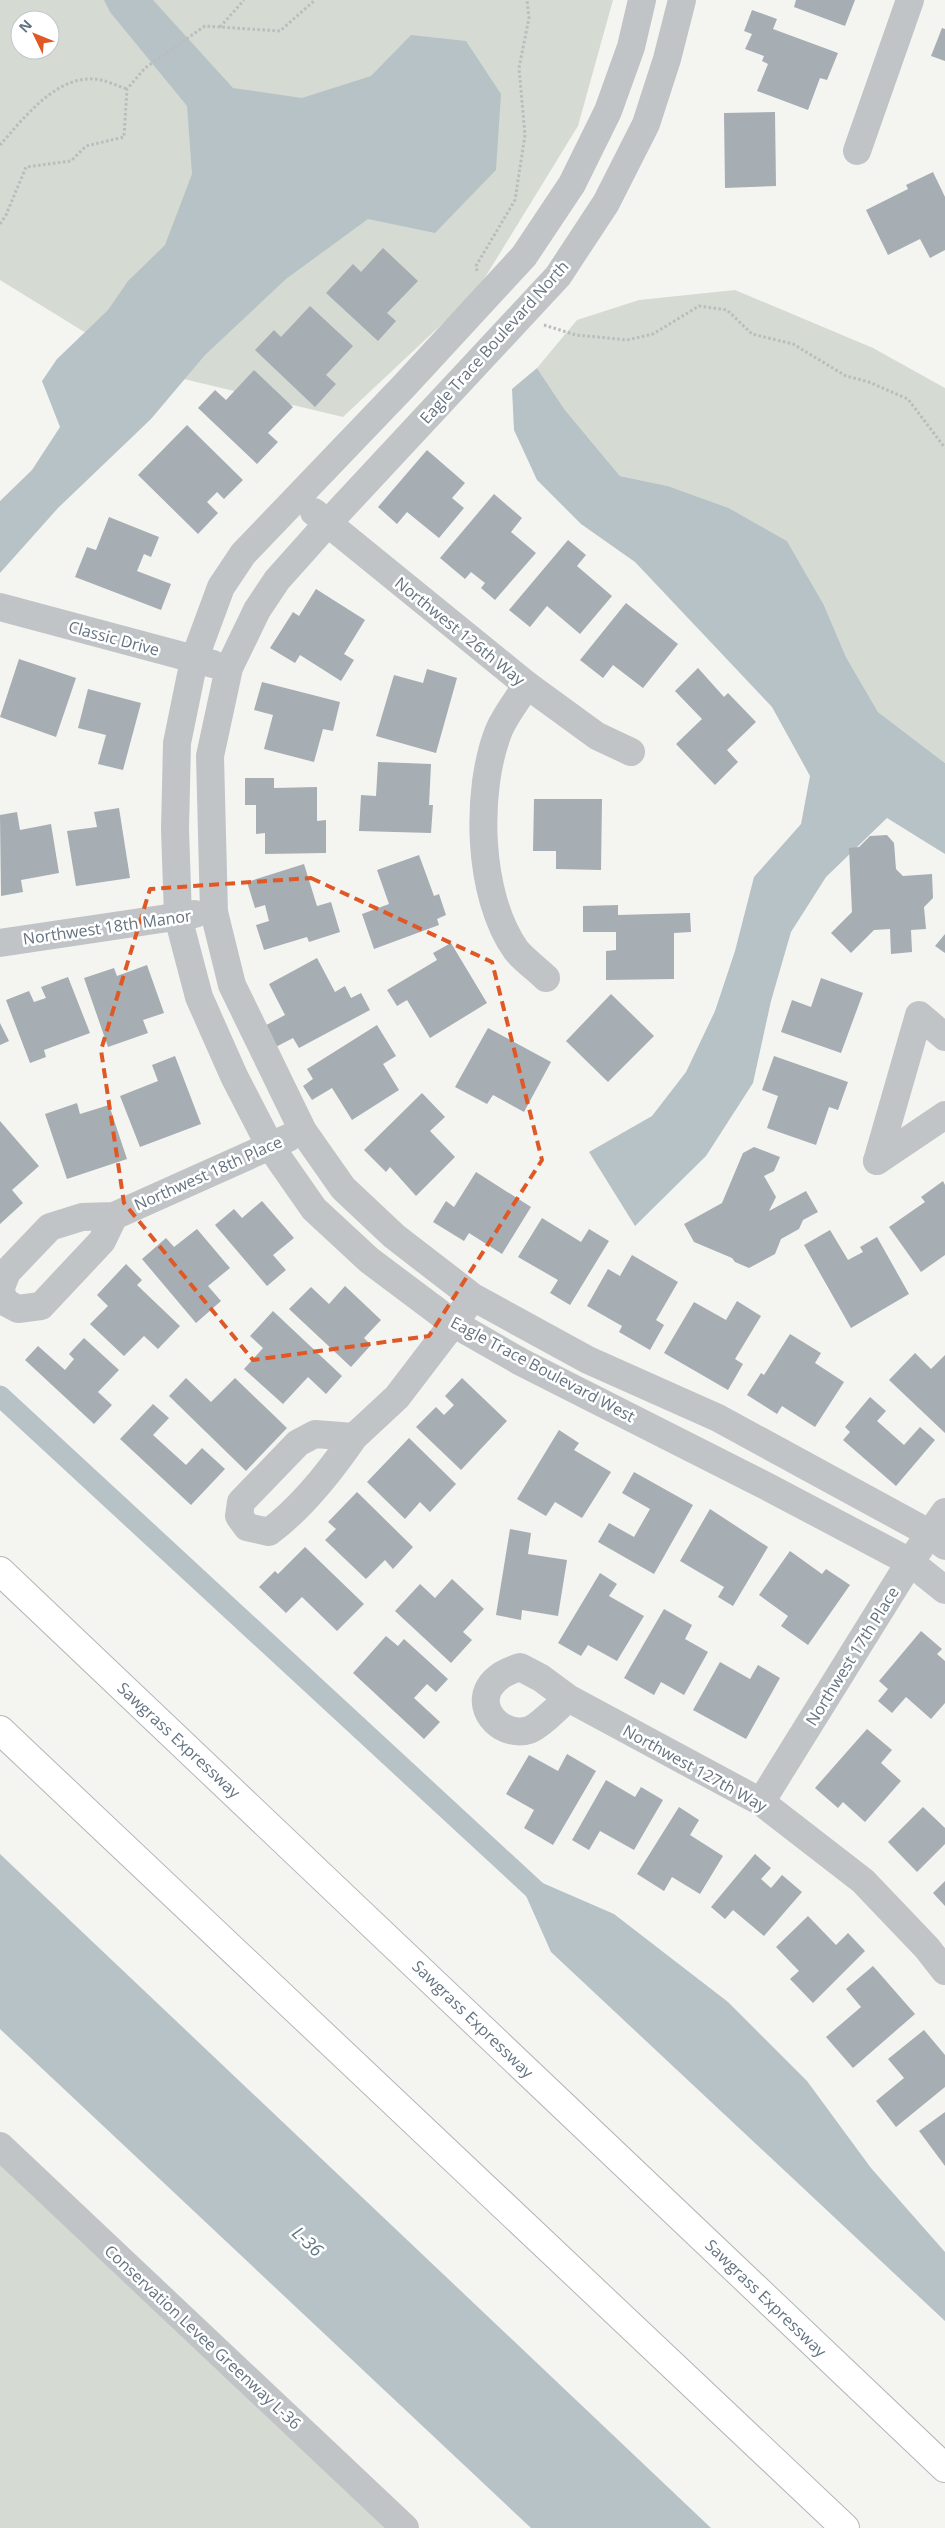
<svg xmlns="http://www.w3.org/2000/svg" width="945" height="2528" font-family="'Open Sans',sans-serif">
	<rect width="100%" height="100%" fill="#f4f5f1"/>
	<g fill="#d5dbd2" fill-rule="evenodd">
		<path d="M 0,0 L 613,0 L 578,126 L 476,292 L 343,417 L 146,370 L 0,280 ZM 20,20 L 50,20 L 50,50 L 20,50 Z"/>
		<polygon points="735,290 873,348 945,388 945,763 878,712 846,657 824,605 787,541 729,508 668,486 620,476 565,410 537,368 577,320 639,300"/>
		<polygon points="0,2146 405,2528 0,2528"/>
	</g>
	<g fill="#b7c2c7">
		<polygon points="104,0 153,0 233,88 302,98 371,76 411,35 466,41 501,94 496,170 435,233 368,219 286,279 205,355 151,419 58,508 0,573 0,501 32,470 60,427 42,381 57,359 108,310 128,281 165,245 192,174 187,106 110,12"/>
		<polygon points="537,368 565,410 620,476 668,486 729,508 787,541 824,605 846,657 878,712 945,763 945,854 887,818 826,877 791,932 771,1001 753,1083 706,1156 635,1226 589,1152 652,1116 686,1072 715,1011 735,951 754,877 801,824 810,776 772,707 635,562 581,524 537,480 514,430 512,389"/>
		<polygon points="0,1854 711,2528 531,2528 0,2029"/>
		<polygon points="515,1871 614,1914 728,2002 807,2081 871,2168 945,2252 945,2321 551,1952"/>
	</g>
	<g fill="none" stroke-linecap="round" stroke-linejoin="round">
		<polyline stroke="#b7c2c7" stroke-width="21" points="0,1396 536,1891"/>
	</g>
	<g fill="#a6adb3">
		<polygon points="796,0 855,0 845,26 794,7"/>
		<polygon points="752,10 777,19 773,29 838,53 827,80 820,78 808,110 757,91 768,64 762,61 764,56 745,49 752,34 744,31"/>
		<polygon points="942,28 945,29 945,61 931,56"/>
		<polygon points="775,112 776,186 725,188 724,113"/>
		<polygon points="933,172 945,197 945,250 930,258 920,239 888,255 866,210 908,189 906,185"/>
		<polygon points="383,248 418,281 387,313 396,321 378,341 326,293 353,264 361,272"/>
		<polygon points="310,306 353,346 326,375 336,384 315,407 255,350 274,330 281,337"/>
		<polygon points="254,370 293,407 268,433 278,442 257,464 198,408 215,390 226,400"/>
		<polygon points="187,425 243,480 224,499 217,492 207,502 218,513 198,534 138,475"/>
		<polygon points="427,450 465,483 452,498 464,508 439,538 407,512 397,524 378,507"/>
		<polygon points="494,494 522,518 511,532 536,553 495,600 481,588 485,583 471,572 465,579 440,558"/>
		<polygon points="109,517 159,537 151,557 144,554 137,571 171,584 161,610 75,577 87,547 96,550"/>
		<polygon points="568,540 586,555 577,566 612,596 580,634 547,606 530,627 509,610"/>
		<polygon points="316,589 365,620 344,654 354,660 341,681 300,655 295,663 270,648 293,612 299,616"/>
		<polygon points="626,603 678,644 643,688 613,665 603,678 580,660"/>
		<polygon points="19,659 76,678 56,737 0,717"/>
		<polygon points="698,668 724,697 728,693 756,722 727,750 738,762 715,785 676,744 702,719 675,691"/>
		<polygon points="427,669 457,678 436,753 376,736 394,675 423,683"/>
		<polygon points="262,682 340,702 333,731 323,729 314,762 264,749 273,715 254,710"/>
		<polygon points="88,689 141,703 123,770 98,764 106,735 78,728"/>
		<polygon points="378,762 431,764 429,805 433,805 431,833 359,831 361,795 376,796"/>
		<polygon points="245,778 274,778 274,788 317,787 317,821 326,820 326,853 265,854 265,833 256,834 256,805 245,805"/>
		<polygon points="534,799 602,799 601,870 556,869 556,851 533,851"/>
		<polygon points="119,808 130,878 76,886 67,831 97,827 94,812"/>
		<polygon points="17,812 20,830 51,824 59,873 21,880 23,892 1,896 0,815"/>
		<polygon points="887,835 894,843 896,869 903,876 932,874 933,898 924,907 926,929 911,930 912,952 891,954 890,929 874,930 851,953 831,933 852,912 849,848 859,847 870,836"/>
		<polygon points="419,855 434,896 439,894 446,915 437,919 439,925 374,949 362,914 389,904 377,870"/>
		<polygon points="304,864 317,906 331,902 340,932 309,942 307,937 264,950 256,925 269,921 265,905 255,908 247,882"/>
		<polygon points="618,905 618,915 690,913 691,932 674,933 674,979 606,980 606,951 616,950 616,932 583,932 583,906"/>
		<polygon points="945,934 945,953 935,946"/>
		<polygon points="451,943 487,1003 430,1038 407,1000 397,1006 387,990 437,960 433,953"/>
		<polygon points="317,958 335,992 345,986 351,998 361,993 370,1010 299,1048 293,1038 270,1050 259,1029 285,1015 269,984"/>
		<polygon points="147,965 164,1013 143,1020 148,1033 108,1047 84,978 114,968 117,976"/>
		<polygon points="68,977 90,1033 44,1050 46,1057 30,1063 6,1000 29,991 34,1002 46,998 41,987"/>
		<polygon points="821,978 863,993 841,1053 781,1032 792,1000 811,1007"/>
		<polygon points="611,994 654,1036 608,1082 566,1041"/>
		<polygon points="0,1023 9,1041 0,1045"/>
		<polygon points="377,1025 396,1056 383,1064 399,1090 352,1120 332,1088 312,1100 303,1086 313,1079 307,1069"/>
		<polygon points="488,1028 551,1062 524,1112 493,1095 487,1104 455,1087"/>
		<polygon points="175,1056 201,1124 140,1147 120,1096 158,1081 152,1065"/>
		<polygon points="774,1056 848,1082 838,1110 829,1107 816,1145 767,1128 778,1096 762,1090"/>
		<polygon points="422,1093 445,1117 430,1131 455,1157 416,1196 390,1167 386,1172 364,1150"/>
		<polygon points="77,1103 80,1114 109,1105 127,1159 67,1179 45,1114"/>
		<polygon points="0,1121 39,1166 12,1190 23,1203 0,1224"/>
		<polygon points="754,1147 780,1157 774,1171 764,1176 776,1197 769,1211 806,1191 818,1212 803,1220 799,1229 781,1239 775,1254 749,1268 735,1262 732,1258 694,1242 684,1224 722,1203 743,1153"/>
		<polygon points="476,1172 531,1207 502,1254 469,1233 464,1241 433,1222 446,1201 454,1207"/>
		<polygon points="943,1181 945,1185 945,1255 921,1272 889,1227 925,1202 921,1197"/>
		<polygon points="262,1201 294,1238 273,1255 286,1270 267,1286 215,1225 234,1209 242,1218"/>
		<polygon points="542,1218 581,1242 589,1229 609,1241 570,1305 550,1293 558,1280 518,1257"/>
		<polygon points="197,1229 230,1268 208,1286 221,1301 196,1323 142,1259 166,1238 174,1247"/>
		<polygon points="830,1230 848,1260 863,1252 860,1247 877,1237 909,1294 851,1328 804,1245"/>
		<polygon points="632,1255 678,1282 656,1320 664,1325 650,1350 619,1332 622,1326 587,1306 608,1269 620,1276"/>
		<polygon points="126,1264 142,1280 137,1285 180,1326 158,1349 144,1336 124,1356 90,1324 108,1306 97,1295"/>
		<polygon points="345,1286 381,1320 364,1338 371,1345 351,1367 289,1309 311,1287 329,1304"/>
		<polygon points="737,1301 761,1316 735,1359 743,1364 728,1390 664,1353 694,1302 726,1320"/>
		<polygon points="273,1311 342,1376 326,1394 308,1377 283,1404 244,1369 263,1348 250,1336"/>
		<polygon points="790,1334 821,1353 815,1363 844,1382 815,1427 782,1406 777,1414 747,1395 761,1373 764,1375"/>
		<polygon points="84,1338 119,1370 98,1392 112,1405 94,1424 25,1360 38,1346 65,1370 74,1359 69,1354"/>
		<polygon points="915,1353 931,1369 945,1355 945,1433 889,1380"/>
		<polygon points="186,1378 211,1402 235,1378 287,1428 246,1471 169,1396"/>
		<polygon points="462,1378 507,1421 461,1470 416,1427 436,1407 444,1415 454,1405 445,1396"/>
		<polygon points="870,1397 886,1411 877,1421 904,1445 920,1427 935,1440 896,1486 843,1440 850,1432 845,1427"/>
		<polygon points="153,1404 169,1418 153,1435 186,1465 202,1448 225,1469 191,1505 120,1439"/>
		<polygon points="559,1430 579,1443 574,1450 611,1472 582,1518 555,1502 546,1516 517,1499"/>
		<polygon points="409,1438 456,1484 430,1512 420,1502 405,1519 367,1482"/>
		<polygon points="634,1472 693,1505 654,1574 598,1542 609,1523 634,1537 650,1509 622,1493"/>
		<polygon points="357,1492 413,1547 393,1569 385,1560 366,1579 325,1540 336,1529 328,1522"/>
		<polygon points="710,1509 768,1547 733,1606 718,1597 724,1587 680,1561"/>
		<polygon points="510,1529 531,1533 528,1554 567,1560 558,1616 522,1610 521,1620 496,1615"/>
		<polygon points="305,1547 364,1604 337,1631 302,1597 286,1613 259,1587 275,1571 278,1574"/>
		<polygon points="790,1551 822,1574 826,1569 850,1585 808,1645 781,1626 788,1616 759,1595"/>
		<polygon points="600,1573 617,1584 609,1596 644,1616 617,1661 588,1645 581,1656 558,1643"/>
		<polygon points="452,1579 484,1609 463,1632 472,1640 451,1663 395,1611 420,1584 435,1598"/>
		<polygon points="664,1609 692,1625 685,1639 708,1652 684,1695 661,1682 654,1695 624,1678"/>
		<polygon points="921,1631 942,1649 937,1654 945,1661 945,1703 931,1719 906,1697 892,1713 878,1701 888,1689 879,1681"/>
		<polygon points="386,1636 398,1646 404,1639 448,1679 436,1692 427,1684 414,1698 440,1722 424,1739 353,1673"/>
		<polygon points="720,1662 750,1679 758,1665 780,1678 746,1739 693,1710"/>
		<polygon points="867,1729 892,1750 881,1763 901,1781 865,1822 843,1802 838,1808 815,1788"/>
		<polygon points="567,1754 596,1771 553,1845 524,1828 534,1810 506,1794 529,1755 558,1771"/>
		<polygon points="606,1780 635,1797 641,1787 663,1800 634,1850 600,1831 589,1850 572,1840"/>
		<polygon points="679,1807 699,1820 690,1835 723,1856 700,1894 672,1877 664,1891 637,1874"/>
		<polygon points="923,1807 945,1828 945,1844 917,1872 888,1842"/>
		<polygon points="755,1854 771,1868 761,1879 771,1888 782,1875 802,1892 764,1936 733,1910 725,1919 711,1907"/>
		<polygon points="945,1881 945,1906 933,1893"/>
		<polygon points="808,1916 836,1945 848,1933 865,1951 813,2003 790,1979 799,1971 776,1947"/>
		<polygon points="873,1966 915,2014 853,2068 826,2037 861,2007 846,1989"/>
		<polygon points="924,2030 945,2055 945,2087 896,2127 876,2101 904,2078 888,2059"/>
		<polygon points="945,2112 945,2166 919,2131"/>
	</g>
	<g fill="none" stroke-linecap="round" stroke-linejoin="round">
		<defs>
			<g id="highway">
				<polyline points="0,1571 945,2468"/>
				<polyline points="0,1730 845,2528"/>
			</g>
		</defs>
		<use href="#highway" stroke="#b3b6b9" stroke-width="30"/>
		<g stroke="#babcbe" stroke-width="3" stroke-dasharray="2.5 2.5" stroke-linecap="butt">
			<polyline points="220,27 244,0"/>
			<path d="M 0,145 C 24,118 59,71 101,80 C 109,82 118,86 127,89"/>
			<polyline points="0,224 6,215 26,167 71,161 86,146 124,137 127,89 145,68 205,26 280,31 315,0"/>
			<polyline points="477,271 476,266 515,200 525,135 519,68 529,18 527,0"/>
			<polyline points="544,325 576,335 627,340 653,334 699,306 727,310 752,334 793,344 846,376 869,382 908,399 945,448"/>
		</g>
		<g stroke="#c0c4c7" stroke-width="28">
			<polyline points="642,0 631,47 608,111 572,184 524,256 404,386 243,554 221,587 194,660 177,743 175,829 178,917 199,997 234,1076 270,1146 314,1209 369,1260 453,1323 521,1362 768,1487 910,1562 945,1590"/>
			<polyline points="682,0 667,59 646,124 606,203 558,276 327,524 277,580 257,610 229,668 210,756 214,912 232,985 303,1131 343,1188 394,1236 473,1297 588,1360 718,1418 929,1533 945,1546"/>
			<polyline points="857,151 910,0"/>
			<polyline points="314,512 527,685 597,736 631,752"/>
			<polyline points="0,607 213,664"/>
			<path d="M 527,685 C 518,699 506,714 499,730 C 475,790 477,895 516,950 C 524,960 537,969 546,978"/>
			<polyline points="0,943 195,914"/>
			<polyline points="877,1161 919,1015 945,1037"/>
			<polyline points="877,1161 945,1115"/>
			<polyline points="114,1216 102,1241 41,1306 18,1309 5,1302 0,1290 7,1272 50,1227 82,1217 114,1216 288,1138"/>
			<path d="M 354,1437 C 332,1469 300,1509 269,1532 L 247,1527 L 239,1516 L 241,1502 L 298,1443 L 315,1434 L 354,1437 L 397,1397 L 465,1308"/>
			<path d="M 568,1698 C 559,1706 540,1726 529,1730 C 505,1738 476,1713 489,1688 C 496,1676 508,1671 520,1667 L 541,1678 L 568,1698 L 761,1802 L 863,1881 L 927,1948 L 945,1971"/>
			<polyline points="761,1802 910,1562 945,1512"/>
			<polyline points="0,2146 405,2528"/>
		</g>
		<use href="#highway" stroke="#fff" stroke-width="28"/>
	</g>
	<path fill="none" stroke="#df5826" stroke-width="4" stroke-dasharray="10 6" stroke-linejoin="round" d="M 311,878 L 492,962 L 542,1160 L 429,1336 L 253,1360 L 124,1203 L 101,1050 L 150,889 Z"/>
	<g text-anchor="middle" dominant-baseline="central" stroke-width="5" stroke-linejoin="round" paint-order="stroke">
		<g font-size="16" fill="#647381" stroke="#fff">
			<text transform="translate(494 342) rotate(-48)">Eagle Trace Boulevard North</text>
			<text transform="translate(460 631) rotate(39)">Northwest 126th Way</text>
			<text transform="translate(114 638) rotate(15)">Classic Drive</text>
			<text transform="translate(107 927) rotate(-8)">Northwest 18th Manor</text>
			<text transform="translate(208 1173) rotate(-24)">Northwest 18th Place</text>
			<text transform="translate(543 1369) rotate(28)">Eagle Trace Boulevard West</text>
			<text transform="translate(852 1656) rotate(-58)">Northwest 17th Place</text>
			<text transform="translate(179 1740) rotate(43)">Sawgrass Expressway</text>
			<text transform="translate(695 1768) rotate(29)">Northwest 127th Way</text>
			<text transform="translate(473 2019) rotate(44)">Sawgrass Expressway</text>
			<text transform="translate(766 2298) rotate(44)">Sawgrass Expressway</text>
			<text transform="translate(203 2337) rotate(43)">Conservation Levee Greenway L-36</text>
		</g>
		<g font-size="18" font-style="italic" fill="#5f757f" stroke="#fff">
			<text transform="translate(308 2241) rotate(43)">L-36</text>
		</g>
	</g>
	<g transform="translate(35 35) rotate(313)"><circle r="24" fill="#ffffff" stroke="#c1c7cd"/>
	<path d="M0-4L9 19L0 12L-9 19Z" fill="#df5826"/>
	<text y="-8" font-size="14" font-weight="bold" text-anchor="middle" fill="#647381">N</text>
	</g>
</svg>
